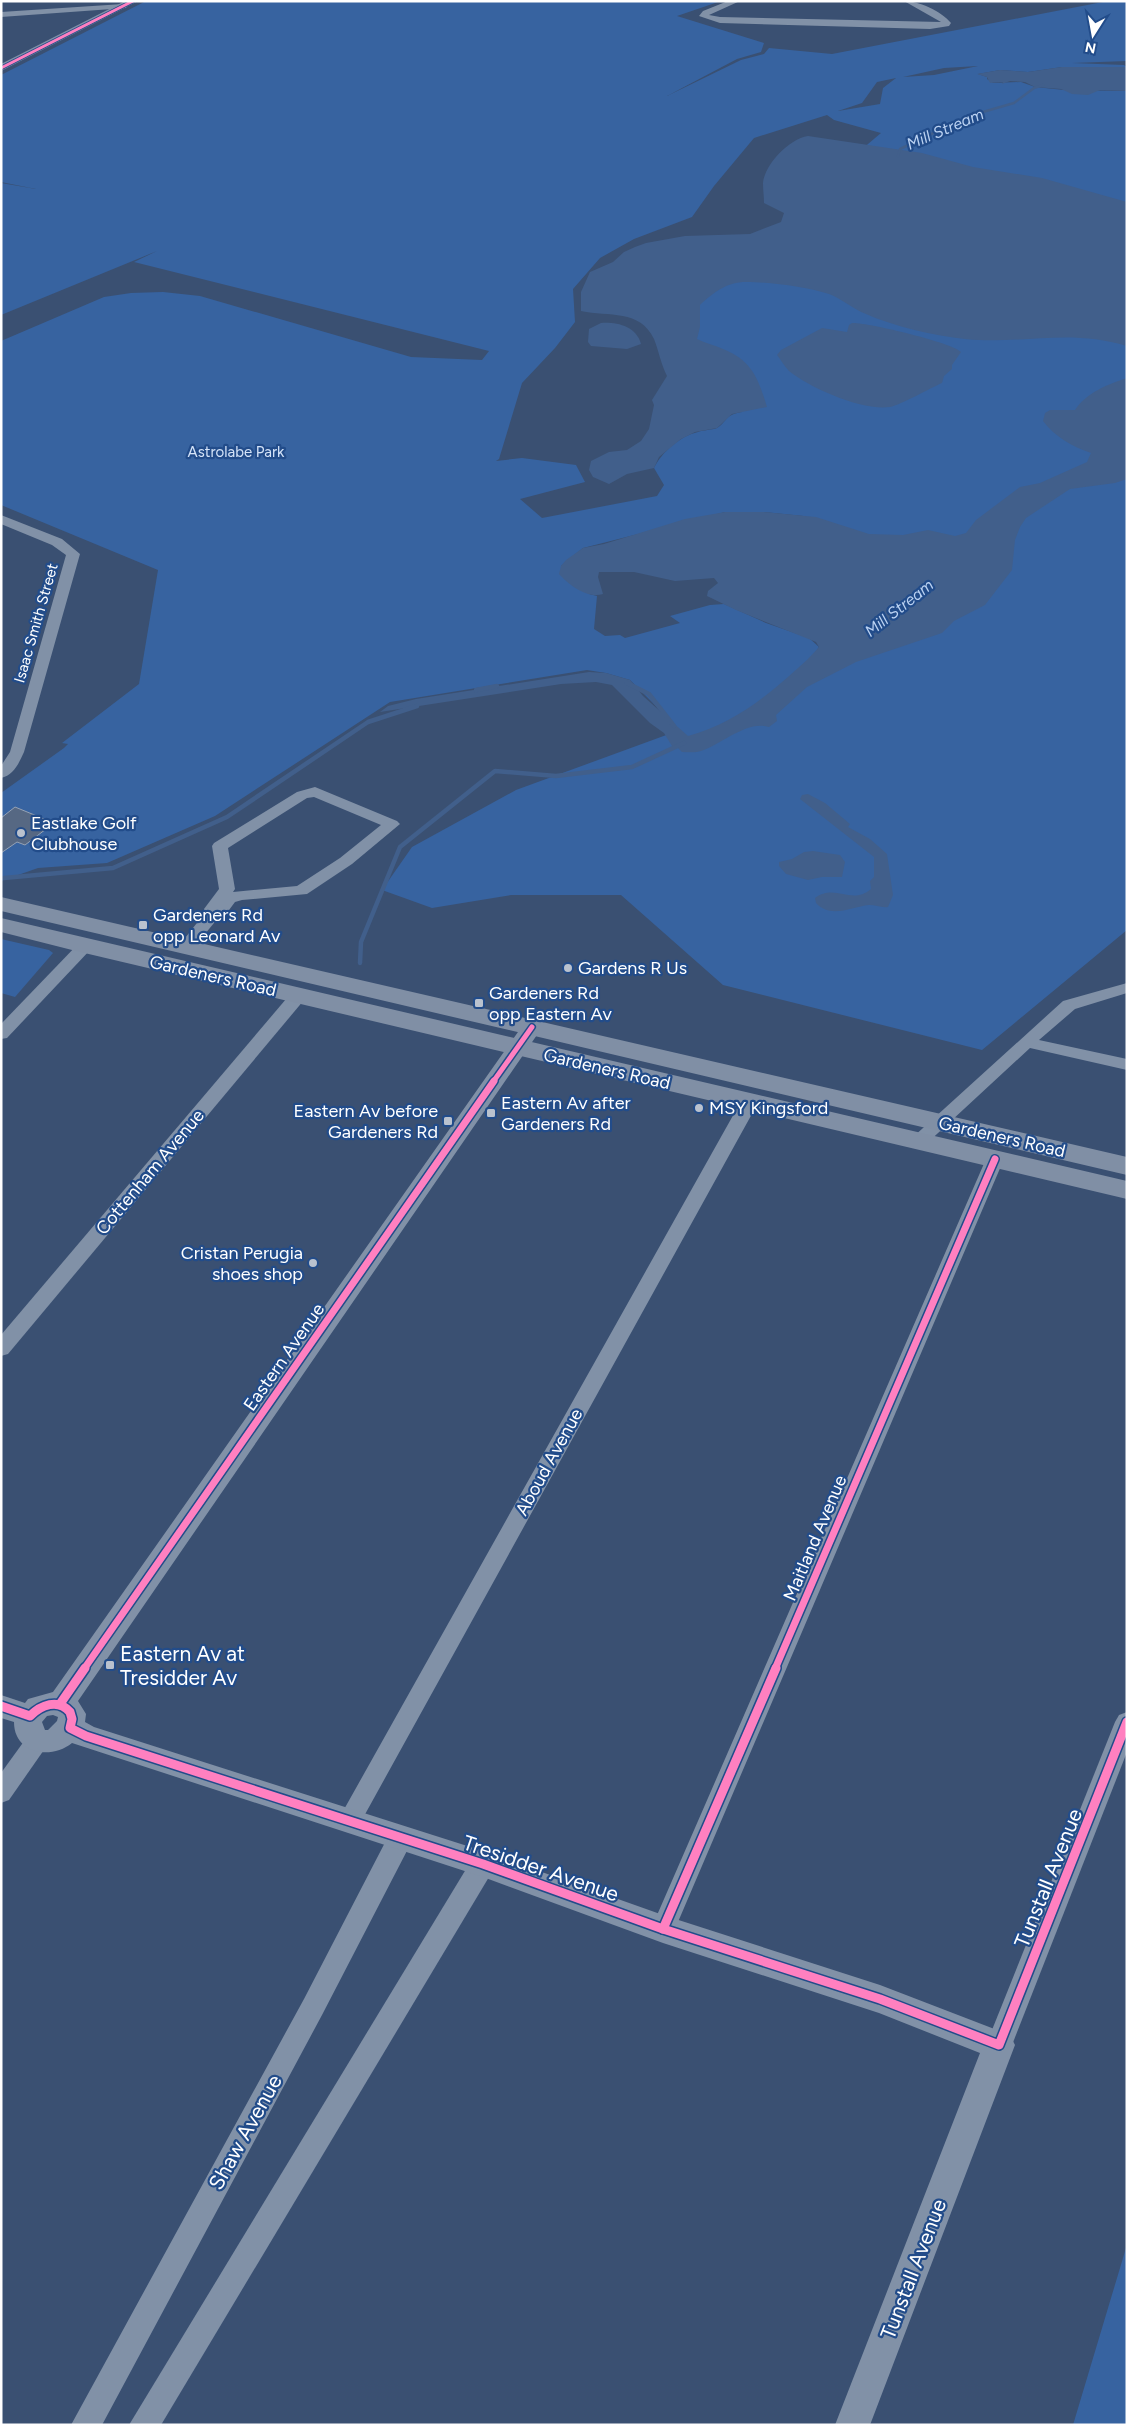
<svg xmlns="http://www.w3.org/2000/svg" width="1128" height="2426" font-family="Figtree,sans-serif">
	<rect width="100%" height="100%" fill="#3a5072"/>
	<g fill="#3763a0" fill-rule="evenodd">
		<path d="M 146,1 L 721,1 L 677,16 L 764,43 L 761,52 L 737,59 L 667,96 L 741,60 L 764,54 L 769,48 L 832,54 L 1108,1 L 1127,1 L 1127,61 L 1072,63 L 1124,65 L 1127,67 L 1062,67 L 1028,72 L 1000,70 L 978,74 L 987,77 L 987,79 L 993,83 L 1021,82 L 1035,87 L 1064,90 L 1127,91 L 1127,211 L 855,155 L 881,133 L 834,120 L 827,115 L 754,138 L 714,186 L 692,217 L 634,239 L 600,258 L 573,289 L 575,322 L 555,348 L 522,383 L 499,459 L 496,461 L 522,458 L 576,465 L 585,482 L 520,499 L 542,518 L 657,496 L 664,485 L 654,468 C 662,452 680,436 698,432 C 703,430 712,430 717,428 C 728,421 724,415 742,412 L 686,343 L 687,308 L 729,274 L 1127,341 L 1127,930 L 982,1050 L 723,985 L 621,895 L 511,895 L 432,908 L 382,890 L 412,847 L 516,790 L 680,730 L 630,680 L 606,673 L 587,670 L 390,702 L 215,816 L 107,863 L 38,868 L 1,881 L 1,793 L 64,748 L 68,744 L 62,743 L 139,684 L 158,570 L 1,505 L 1,341 L 104,297 L 131,293 L 163,292 L 200,296 L 411,357 L 482,360 L 489,351 L 134,262 L 157,251 L 1,315 L 1,183 L 36,189 L 1,182 L 1,75 ZM 978,66 L 934,75 L 903,77 L 944,68 ZM 896,78 L 883,88 L 880,104 L 838,111 L 862,103 L 877,82 ZM 725,512 L 764,512 L 803,516 L 895,552 L 815,653 L 819,647 L 809,638 L 766,623 L 724,604 L 710,605 L 670,616 L 680,623 L 625,638 L 620,635 L 605,636 L 594,629 L 597,596 L 589,594 L 561,566 L 583,548 Z"/>
		<polygon points="1,939 49,950 53,953 15,997 1,993"/>
		<polygon points="1127,2244 1127,2425 1073,2425 1123,2258"/>
	</g>
	<g fill="#415f8b">
		<polygon points="1062,67 1127,67 1127,91 1100,90 1088,95 1072,94 1061,89 1035,87 1025,82 1010,81 1002,84 1003,82 990,83 987,77 977,74 1000,70 1028,72"/>
		<path d="M 808,136 L 922,153 L 973,167 L 1042,178 L 1127,202 L 1127,346 C 1069,328 1022,345 965,339 C 935,336 893,326 866,314 C 853,309 842,299 829,294 C 807,287 770,282 746,282 C 727,282 714,292 700,305 L 700,327 L 697,339 C 705,343 714,345 723,349 C 752,360 759,380 767,407 L 732,414 L 717,428 L 695,432 L 681,439 L 659,457 L 654,468 L 627,474 L 609,484 L 593,477 L 589,470 L 591,461 L 609,452 L 627,450 L 641,441 L 649,429 L 654,405 L 652,400 L 667,376 C 661,364 659,352 654,339 C 640,309 609,317 581,311 L 581,292 L 590,272 L 613,262 L 624,252 L 635,247 L 646,243 L 685,236 L 750,234 L 781,222 L 784,213 L 764,203 C 764,197 763,190 763,183 C 765,164 789,139 808,136 Z"/>
		<path d="M 601,323 C 617,322 636,326 641,344 L 627,349 L 591,346 L 588,342 L 589,329 Z"/>
		<path d="M 852,323 C 866,322 954,343 961,352 L 952,365 L 952,369 L 944,376 L 942,383 C 930,388 901,405 890,407 C 862,411 810,388 789,371 C 785,367 781,360 777,355 L 781,350 L 822,328 L 847,332 L 849,325 Z"/>
		<path d="M 1127,378 L 1127,479 L 1115,483 L 1070,489 L 1026,518 L 1020,527 L 1015,540 L 1012,570 L 985,605 L 954,621 L 942,633 L 856,662 L 807,687 L 776,715 L 777,721 L 769,727 C 747,720 722,744 701,751 C 696,753 688,752 682,752 L 677,747 L 672,746 L 664,733 L 650,723 L 612,685 L 596,682 L 561,684 L 380,712 L 388,706 L 416,699 L 589,672 L 606,673 L 630,680 L 643,696 L 688,736 C 727,725 757,704 788,677 C 799,667 809,659 819,647 L 816,642 L 736,610 L 707,596 L 708,591 L 718,583 L 714,578 L 675,581 L 634,572 L 599,572 L 598,577 L 603,594 C 587,599 569,585 559,574 L 561,566 L 566,560 L 583,548 L 604,544 L 685,519 L 725,512 L 764,512 L 816,517 L 869,534 L 903,535 L 928,530 L 955,536 L 966,533 L 976,520 L 1020,487 L 1040,483 L 1087,462 L 1091,453 C 1073,447 1055,437 1043,421 L 1045,413 L 1050,410 L 1075,410 C 1086,393 1108,384 1127,378 Z"/>
		<path d="M 808,794 L 825,803 L 850,824 L 848,827 L 870,839 L 887,854 L 893,895 L 888,907 C 881,908 876,905 869,905 C 851,907 831,919 816,903 L 815,898 C 836,883 851,906 871,889 L 870,881 L 874,877 L 874,857 L 800,799 L 802,795 Z"/>
		<polygon points="813,851 840,855 845,862 842,877 822,877 808,880 786,874 779,866 779,862 792,859 804,852"/>
	</g>
	<g fill="none" stroke-linecap="round" stroke-linejoin="round">
		<polyline stroke="#415f8b" stroke-width="2.5" points="898,156 900,149 969,116 1014,103 1034,88 1043,85"/>
		<g stroke="#415f8b" stroke-width="4.5">
			<polyline points="627,683 649,694 674,726"/>
			<polyline points="476,690 497,686"/>
			<polyline points="4,878 113,868 227,817 368,722 417,706"/>
			<polyline points="360,963 361,942 400,847 495,771 556,776 632,767 684,743"/>
		</g>
	</g>
	<polygon fill="#566883" stroke="#95a2b5" points="15,807 54,823 25,845 17,842 1,853 1,818"/>
	<g fill="none" stroke-linecap="round" stroke-linejoin="round">
		<g fill="#8191a7" fill-rule="evenodd">
			<path d="M 728,1 L 740,1 L 709,15 L 720,17 L 941,22 L 904,1 C 919,1 941,11 951,23 L 949,26 L 930,29 L 720,23 L 699,16 L 703,11 Z"/>
			<polygon points="123,4 127,6 126,8 1,17 1,12"/>
			<path d="M 1,515 L 62,539 L 80,554 L 24,752 C 19,763 14,775 1,778 L 1,766 L 10,752 L 66,555 L 52,545 L 1,524 Z"/>
			<path d="M 315,787 L 397,821 L 400,824 L 352,864 L 307,894 L 242,900 L 235,902 L 226,914 L 218,918 L 192,950 L 180,950 L 178,947 L 204,914 L 204,909 L 219,889 L 212,846 L 214,843 L 297,792 ZM 314,797 L 381,825 L 340,858 L 297,886 L 233,892 L 235,889 L 228,848 L 307,798 Z"/>
			<polygon points="85,941 91,943 93,946 91,949 7,1038 1,1039 1,1024 79,943"/>
			<polygon points="1127,983 1127,993 1075,1009 1039,1040 1127,1059 1127,1070 1030,1048 924,1146 918,1148 912,1146 909,1142 912,1138 1063,1001"/>
			<polygon points="298,991 304,992 306,996 304,1000 8,1354 1,1356 1,1335 292,992"/>
			<polygon points="749,1097 755,1099 758,1103 358,1827 350,1830 342,1827 338,1820 342,1813 740,1103 743,1099"/>
			<polygon points="995,1153 1001,1155 1004,1159 675,1929 672,1937 663,1940 654,1937 651,1929 986,1159 989,1155"/>
			<polygon points="1127,1712 1127,1752 1012,2045 1008,2054 999,2057 990,2054 986,2045 1115,1722 1119,1715"/>
			<polygon points="38,1730 46,1733 50,1740 46,1747 9,1800 1,1803 1,1773 30,1733"/>
			<polygon points="401,1826 410,1829 413,1837 410,1845 322,2015 102,2425 71,2425 304,1999 392,1829"/>
			<polygon points="483,1853 492,1856 495,1864 492,1872 161,2425 129,2425 474,1856"/>
		</g>
		<g fill="#8191a7" fill-rule="evenodd">
			<polygon points="125,1 138,1 1,71 1,64"/>
			<path d="M 532,1021 L 539,1022 L 542,1027 L 539,1032 L 78,1701 L 86,1714 L 85,1722 L 94,1727 L 483,1851 L 663,1915 L 880,1985 L 1010,2035 L 1015,2045 L 870,2425 L 835,2425 L 980,2053 L 879,2013 L 663,1943 L 483,1877 L 72,1743 C 51,1760 14,1754 14,1722 L 1,1718 L 1,1695 L 25,1703 L 28,1699 L 53,1692 L 525,1022 ZM 53,1715 L 58,1717 L 57,1721 L 48,1730 L 45,1730 L 42,1722 L 47,1716 Z"/>
		</g>
		<g fill="#808fa5" fill-rule="evenodd">
			<polygon points="1,897 1127,1157 1127,1175 1,911"/>
			<polygon points="1,918 1127,1181 1127,1199 76,951 1,932"/>
		</g>
		<defs>
			<polyline id="cycleway-far3" points="1,68 133,1"/>
			<polyline id="cycleway-far2" points="493,1082 532,1027"/>
			<g id="cycleway-far1">
				<polyline points="84,1669 494,1081"/>
				<polyline points="775,1669 995,1159"/>
			</g>
			<g id="cycleway">
				<polyline points="60,1704 85,1668"/>
				<path d="M 1,1706 L 30,1716 C 41,1705 58,1698 70,1712 L 72,1719 L 70,1728 L 86,1736 L 483,1864 L 663,1929 L 880,1999 L 999,2045 L 1127,1722"/>
				<polyline points="663,1929 776,1668"/>
			</g>
		</defs>
		<use href="#cycleway-far3" stroke="#224c8a" stroke-width="4.5"/>
		<use href="#cycleway-far2" stroke="#224c8a" stroke-width="8"/>
		<use href="#cycleway-far1" stroke="#224c8a" stroke-width="10"/>
		<use href="#cycleway" stroke="#224c8a" stroke-width="12"/>
		<use href="#cycleway-far3" stroke="#ff80c0" stroke-width="3"/>
		<use href="#cycleway-far2" stroke="#ff80c0" stroke-width="5"/>
		<use href="#cycleway-far1" stroke="#ff80c0" stroke-width="7"/>
		<use href="#cycleway" stroke="#ff80c0" stroke-width="9"/>
	</g>
	<g fill="#bac2ce" stroke="#224c8a" stroke-width="2">
		<circle cx="21" cy="833" r="5"/>
		<rect x="138" y="920" width="10" height="10" rx="2.5"/>
		<circle cx="568" cy="968" r="5"/>
		<rect x="474" y="998" width="10" height="10" rx="2.5"/>
		<circle cx="699" cy="1108" r="5"/>
		<rect x="486" y="1108" width="10" height="10" rx="2.5"/>
		<rect x="443" y="1116" width="10" height="10" rx="2.5"/>
		<circle cx="313" cy="1263" r="5"/>
		<rect x="105" y="1660" width="10" height="10" rx="2.5"/>
	</g>
	<g text-anchor="middle" dominant-baseline="central" stroke-width="4.5" stroke-linejoin="round" paint-order="stroke">
		<g font-size="15" fill="#d4e3f8" stroke="#224c8a">
			<text x="236" y="452">Astrolabe Park</text>
		</g>
		<g font-size="15" fill="#fff" stroke="#224c8a">
			<text transform="translate(36 623) rotate(-74)">Isaac Smith Street</text>
		</g>
		<g font-size="16" font-style="italic" fill="#bbd2f2" stroke="#224c8a">
			<text transform="translate(945 129) rotate(-23)">Mill Stream</text>
			<text transform="translate(899 608) rotate(-38)">Mill Stream</text>
		</g>
		<g font-size="18" fill="#fff" stroke="#224c8a" text-anchor="start">
			<text x="31" y="823">Eastlake Golf<tspan x="31" dy="21">Clubhouse</tspan></text>
			<text x="153" y="915">Gardeners Rd<tspan x="153" dy="21">opp Leonard Av</tspan></text>
			<text x="578" y="968">Gardens R Us</text>
			<text x="489" y="993">Gardeners Rd<tspan x="489" dy="21">opp Eastern Av</tspan></text>
			<text x="501" y="1103">Eastern Av after<tspan x="501" dy="21">Gardeners Rd</tspan></text>
			<text x="709" y="1108">MSY Kingsford</text>
			<text x="438" y="1111" text-anchor="end">Eastern Av before<tspan x="438" dy="21">Gardeners Rd</tspan></text>
			<text x="303" y="1253" text-anchor="end">Cristan Perugia<tspan x="303" dy="21">shoes shop</tspan></text>
		</g>
		<g font-size="18" fill="#fff" stroke="#224c8a">
			<text transform="translate(213 976) rotate(13)">Gardeners Road</text>
			<text transform="translate(607 1069) rotate(13)">Gardeners Road</text>
			<text transform="translate(1002 1137) rotate(13)">Gardeners Road</text>
			<text transform="translate(150 1172) rotate(-50)">Cottenham Avenue</text>
			<text transform="translate(284 1357) rotate(-55)">Eastern Avenue</text>
			<text transform="translate(549 1462) rotate(-61)">Aboud Avenue</text>
			<text transform="translate(815 1538) rotate(-67)">Maitland Avenue</text>
		</g>
		<g font-size="21" fill="#fff" stroke="#224c8a" text-anchor="start">
			<text x="120" y="1653">Eastern Av at<tspan x="120" dy="24">Tresidder Av</tspan></text>
		</g>
		<g font-size="21" fill="#fff" stroke="#224c8a">
			<text transform="translate(541 1868) rotate(19)">Tresidder Avenue</text>
			<text transform="translate(1048 1878) rotate(-68)">Tunstall Avenue</text>
			<text transform="translate(245 2132) rotate(-61)">Shaw Avenue</text>
			<text transform="translate(913 2269) rotate(-69)">Tunstall Avenue</text>
		</g>
	</g>
	<rect width="1128" height="2426" fill="none" stroke="#ffffff" stroke-width="5"/>
	<g transform="translate(1093 35) rotate(191)" stroke="#224c8a" stroke-width="4" paint-order="stroke">
	<path d="M0-4L9 19L0 12L-9 19Z" fill="#ffffff"/>
	<text y="-8" font-size="14" font-weight="bold" text-anchor="middle" fill="#ffffff">N</text>
	</g>
</svg>
